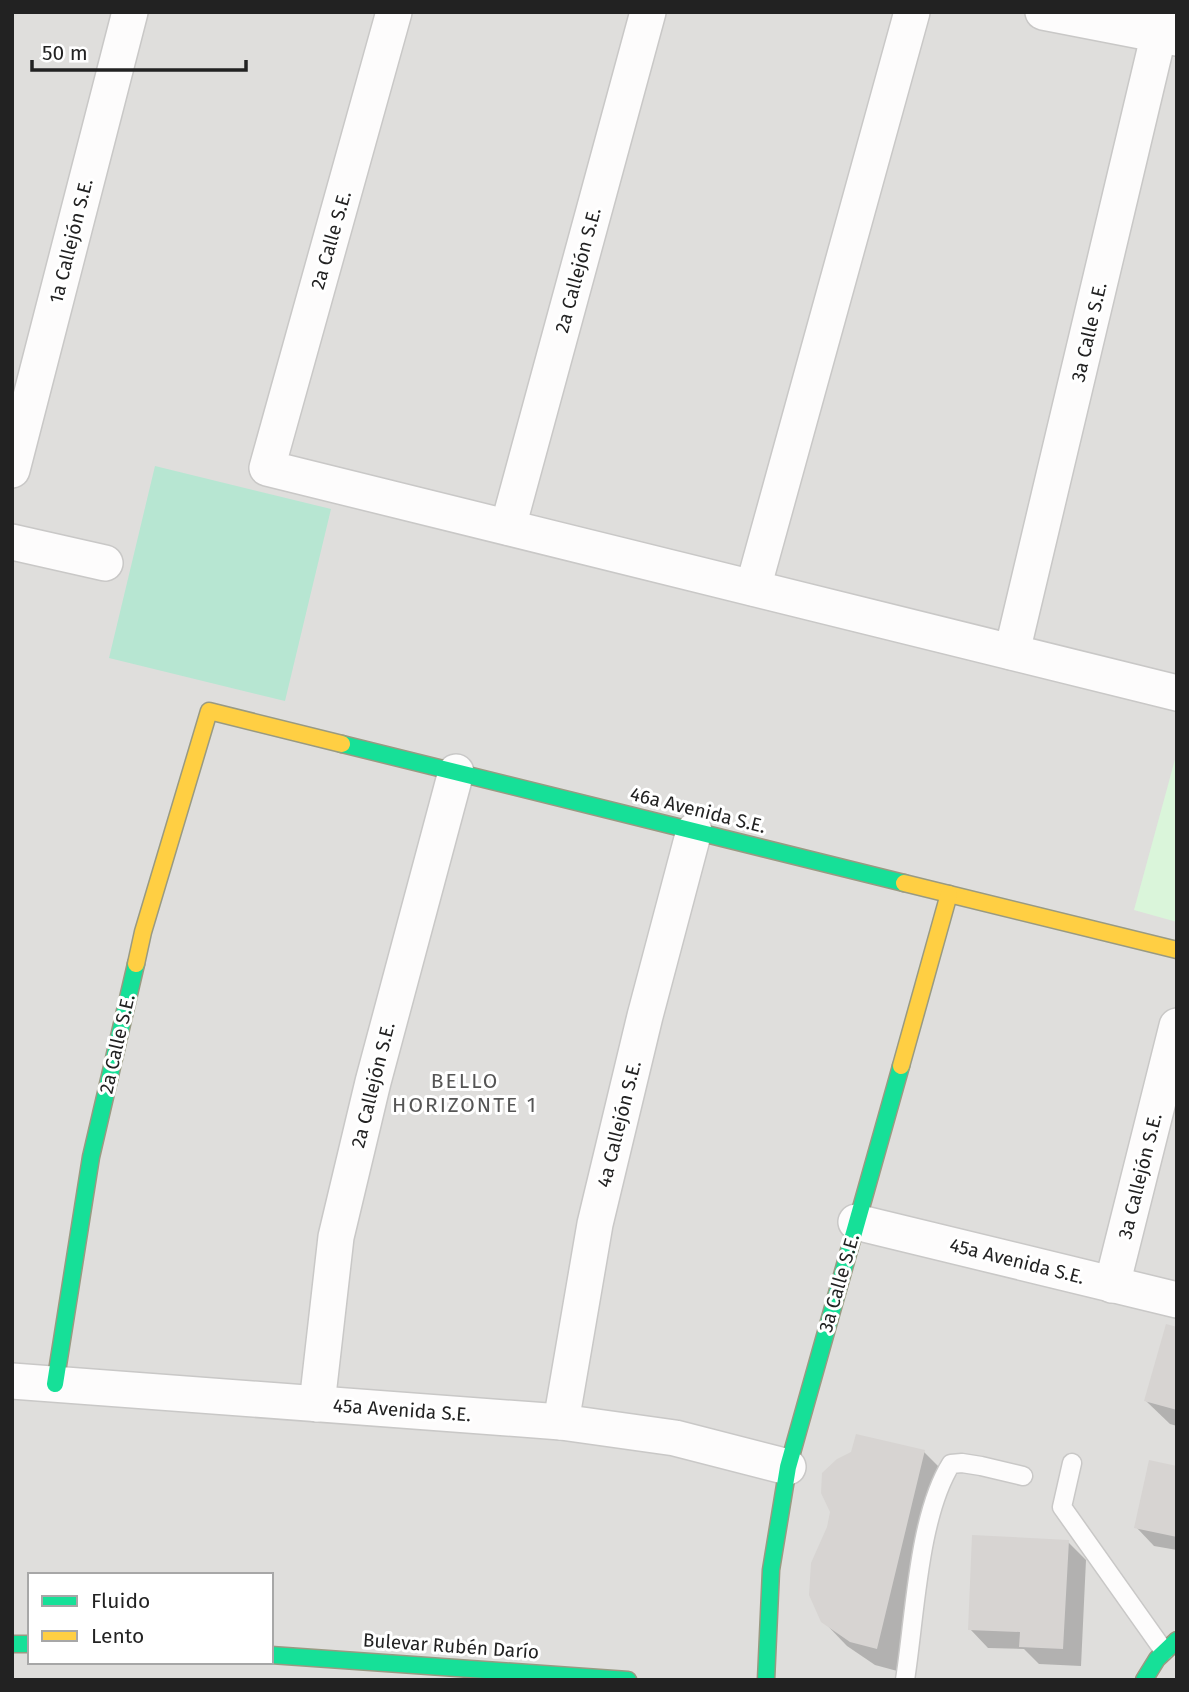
<svg xmlns="http://www.w3.org/2000/svg" width="1189" height="1692" font-family="'Fira Sans',sans-serif">
	<rect width="100%" height="100%" fill="#f0eeeb"/>
	<path fill="#dfdedc" fill-rule="evenodd" d="M 12,12 L 1177,12 L 1177,1680 L 12,1680 ZM 30,1575 L 271,1575 L 271,1662 L 30,1662 Z"/>
	<polygon fill="#daf5da" points="1177,752 1177,922 1134,910"/>
	<polygon fill="#b7e6d2" points="155,466 331,509 285,701 109,658"/>
	<g fill="#0003">
		<polygon points="1177,1329 1177,1426 1170,1424 1146,1401"/>
		<polygon points="924,1452 948,1476 901,1672 875,1665 847,1646 823,1621"/>
		<polygon points="1177,1468 1177,1550 1154,1546 1136,1527"/>
		<polygon points="1068,1542 1086,1560 1081,1666 1039,1664 1024,1649 988,1648 970,1629"/>
	</g>
	<g fill="#d7d4d2">
		<polygon points="1166,1324 1177,1327 1177,1410 1144,1401"/>
		<polygon points="856,1434 925,1450 877,1649 850,1642 821,1622 809,1595 811,1563 827,1527 830,1512 821,1493 822,1473 837,1459 851,1452"/>
		<polygon points="1149,1460 1177,1466 1177,1537 1134,1528"/>
		<polygon points="972,1535 1069,1540 1063,1649 1019,1647 1020,1632 968,1630"/>
	</g>
	<g fill="none" stroke-linecap="round" stroke-linejoin="round">
		<defs>
			<g id="lane">
				<polyline points="1072,1463 1062,1507 1164,1651"/>
				<path d="M 905,1680 C 915,1617 918,1517 951,1464 L 962,1463 L 981,1466 L 1023,1476"/>
			</g>
			<g id="street">
				<polyline points="394,12 267,468 1177,693"/>
				<polyline points="1043,12 1177,38"/>
				<polyline points="12,470 130,12"/>
				<polyline points="508,527 648,12"/>
				<polyline points="12,542 105,563"/>
				<polyline points="753,588 912,12"/>
				<polyline points="1012,652 1164,12"/>
				<polyline points="856,1222 1177,1300"/>
				<polyline points="1112,1285 1177,1026"/>
				<polyline points="12,1381 561,1422 675,1438 788,1467"/>
				<polyline points="317,1404 336,1237 373,1082 456,772"/>
				<polyline points="561,1422 595,1224 645,1016 694,831"/>
			</g>
			<g id="fast">
				<polyline points="342,744 904,883"/>
				<polyline points="55,1384 91,1157 136,964"/>
				<polyline points="12,1644 30,1644"/>
				<polyline points="271,1655 628,1680"/>
				<polyline points="766,1680 771,1570 788,1467 901,1066"/>
				<polyline points="1144,1680 1157,1659 1177,1640"/>
			</g>
			<g id="slow">
				<polyline points="904,883 1177,950"/>
				<polyline points="136,964 143,932 209,711 342,744"/>
				<polyline points="901,1066 949,894"/>
			</g>
		</defs>
		<use href="#lane" stroke="#c9c8c7" stroke-width="21"/>
		<use href="#street" stroke="#c9c8c7" stroke-width="38"/>
		<use href="#fast" stroke="#999a82" stroke-width="19"/>
		<use href="#slow" stroke="#999a82" stroke-width="19"/>
		<use href="#lane" stroke="#fdfcfc" stroke-width="18"/>
		<use href="#street" stroke="#fdfcfc" stroke-width="35"/>
		<use href="#fast" stroke="#16e098" stroke-width="16"/>
		<use href="#slow" stroke="#ffcf43" stroke-width="16"/>
	</g>
	<g text-anchor="middle" dominant-baseline="central" stroke-width="6" stroke-linejoin="round" paint-order="stroke">
		<g font-size="19" fill="#222" stroke="#fff">
			<text transform="translate(331 240) rotate(-74)">2a Calle S.E.</text>
			<text transform="translate(71 241) rotate(-76)">1a Callejón S.E.</text>
			<text transform="translate(578 270) rotate(-75)">2a Callejón S.E.</text>
			<text transform="translate(1089 332) rotate(-77)">3a Calle S.E.</text>
			<text transform="translate(698 810) rotate(14)">46a Avenida S.E.</text>
			<text transform="translate(117 1044) rotate(-77)">2a Calle S.E.</text>
			<text transform="translate(373 1085) rotate(-76)">2a Callejón S.E.</text>
			<text transform="translate(619 1124) rotate(-76)">4a Callejón S.E.</text>
			<text transform="translate(1140 1176) rotate(-76)">3a Callejón S.E.</text>
			<text transform="translate(1017 1261) rotate(14)">45a Avenida S.E.</text>
			<text transform="translate(839 1283) rotate(-74)">3a Calle S.E.</text>
			<text transform="translate(402 1410) rotate(4)">45a Avenida S.E.</text>
			<text transform="translate(451 1646) rotate(4)">Bulevar Rubén Darío</text>
		</g>
		<g font-size="21" letter-spacing="2" fill="#555" stroke="#fff">
			<text x="465" y="1081">BELLO<tspan x="465" dy="24">HORIZONTE 1</tspan></text>
		</g>
	</g>
	<rect width="1189" height="1692" fill="none" stroke="#222222" stroke-width="28"/>
	<rect x="28" y="1573" width="245" height="91" fill="#ffffff" stroke="#a7a7a7" stroke-width="2"/>
	<rect x="42" y="1596" width="35" height="10" fill="#16e098" stroke="#a7a7a7" stroke-width="2"/>
	<text x="91" y="1608" font-size="21" fill="#222222">Fluido</text>
	<rect x="42" y="1631" width="35" height="10" fill="#ffcf43" stroke="#a7a7a7" stroke-width="2"/>
	<text x="91" y="1643" font-size="21" fill="#222222">Lento</text>
	<path d="M32 60v10h214v-10" fill="none" stroke="#222222" stroke-width="3.5"/>
	<text x="42" y="60" font-size="21" fill="#222222" stroke="#ffffff" stroke-width="5" paint-order="stroke">50 m</text>
</svg>
